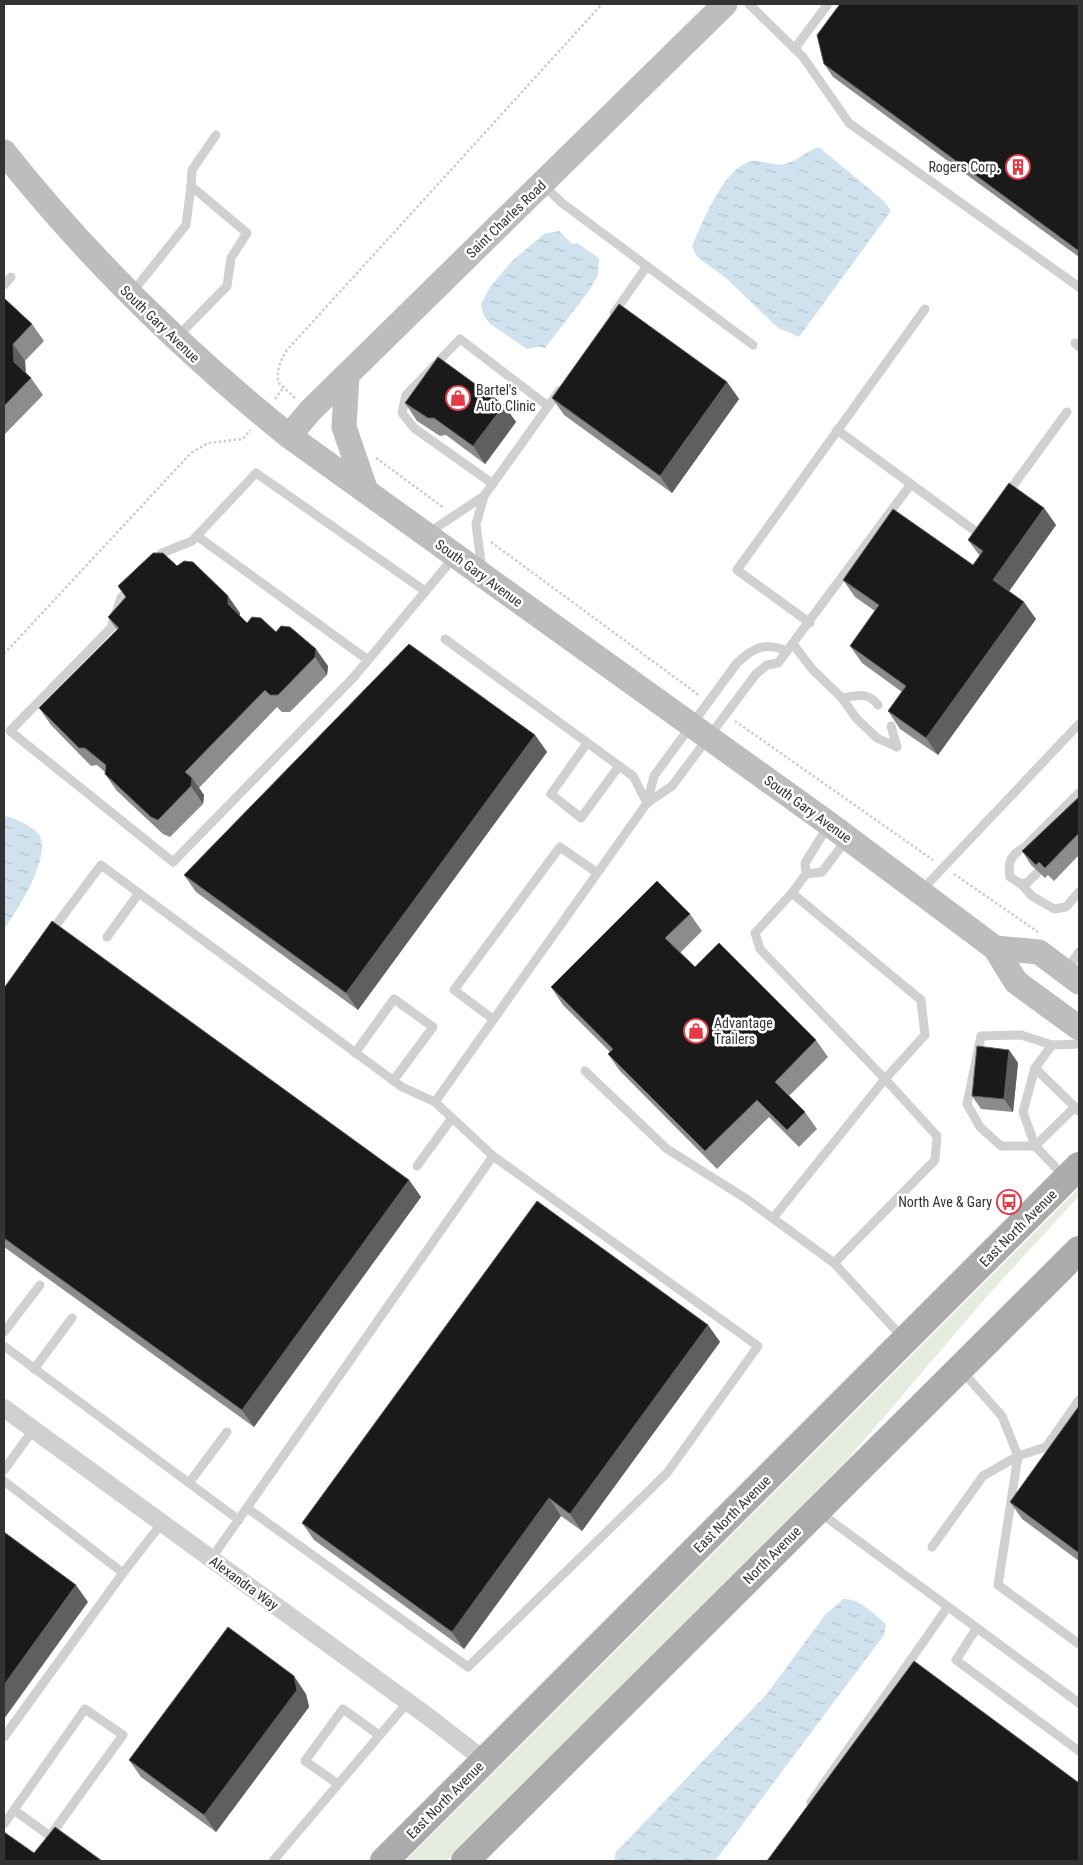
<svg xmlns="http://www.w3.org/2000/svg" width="1083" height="1865" font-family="'Roboto Condensed',sans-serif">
	<defs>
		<pattern id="water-ripples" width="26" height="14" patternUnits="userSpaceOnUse" patternTransform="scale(1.25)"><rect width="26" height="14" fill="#cfe2ee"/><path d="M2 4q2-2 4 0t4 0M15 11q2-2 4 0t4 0" fill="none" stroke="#b2c2cd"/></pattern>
	</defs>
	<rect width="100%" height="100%" fill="#fff"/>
	<polygon fill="#e6ecdf" points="1079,1188 1079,1196 989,1294 847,1460 471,1837 446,1861 405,1861"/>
	<g fill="url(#water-ripples)">
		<path d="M 819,147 L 885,202 L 891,211 L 799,337 L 778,328 L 726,278 L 697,257 L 692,246 C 702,223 722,173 746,163 C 759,157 771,167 784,164 C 798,161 806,151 819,147 Z"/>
		<polygon points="559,231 572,244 577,243 599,258 598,275 589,291 545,348 538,347 527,349 490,324 484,316 481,304 490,287 511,262 544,234"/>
		<path d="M 4,816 C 12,817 18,820 25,824 C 29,826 35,830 38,833 C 54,854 17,911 4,929 Z"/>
		<path d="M 843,1599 C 859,1598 874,1614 886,1624 L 884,1635 L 715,1861 L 614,1861 L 616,1852 L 766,1695 L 825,1615 Z"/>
	</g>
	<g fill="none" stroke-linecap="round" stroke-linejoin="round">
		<g stroke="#cdcdcd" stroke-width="2.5" stroke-dasharray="2.5 2.5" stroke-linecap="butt">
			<path d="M 295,398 L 278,382 C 277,369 280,361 287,350 L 602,4"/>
			<polyline points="275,399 283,388"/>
			<polyline points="376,458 444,508"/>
			<polyline points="491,542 700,696"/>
			<polyline points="4,654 191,453 208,443 243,439 250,430"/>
			<polyline points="735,721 933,860"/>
			<polyline points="954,874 1038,932"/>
		</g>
		<g stroke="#d0d0d0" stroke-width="9">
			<polyline points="749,4 803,57 849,123 1079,287"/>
			<polyline points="795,48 828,4"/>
			<polyline points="542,184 562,203 753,345"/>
			<polyline points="191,186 192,170 216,135"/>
			<polyline points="4,285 11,277"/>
			<polyline points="131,294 186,225 191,186 247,233 231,258 227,286 177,337"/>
			<polyline points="614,313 647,266"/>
			<polyline points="1075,343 1079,347"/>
			<polyline points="837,430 978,533 983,526"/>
			<polyline points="493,484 414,428 402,413 406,395 460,339 548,406"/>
			<polyline points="1007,494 1067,412"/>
			<polyline points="428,533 484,496"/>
			<polyline points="197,536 368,660"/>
			<polyline points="154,562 162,553 192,541 256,473 425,591"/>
			<polyline points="482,570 476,524 484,496 559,391"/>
			<polyline points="132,586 121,598 111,628 10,731 173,862 353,678 455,556"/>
			<polyline points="810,623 737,570 925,309"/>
			<polyline points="793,644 812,669 842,698 856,718 877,738 897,747"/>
			<path d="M 842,698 C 858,695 868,692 878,705"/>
			<polyline points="891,726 897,747"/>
			<polyline points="587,743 551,794 581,818 619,766"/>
			<polyline points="647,803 672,786 756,674 767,665 778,663 911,484"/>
			<path d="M 647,803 L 654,776 L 737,663 C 754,647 765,642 787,651"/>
			<polyline points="828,826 805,863 806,874 792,893 921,1000 925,1035 885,1079 937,1136 935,1160 834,1263 902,1337"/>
			<path d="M 1038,872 L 1028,882 L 1021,884 L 1010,877 C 1007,861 1012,854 1025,847 L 1079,793"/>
			<polyline points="806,874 822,872 847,839"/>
			<polyline points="1021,884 1032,896 1054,909 1066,907 1079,892"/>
			<polyline points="921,891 1079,724"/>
			<polyline points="50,933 101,865 402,1087 435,1102 647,803 633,776 445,639"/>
			<polyline points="107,937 139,893"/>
			<polyline points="1066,971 1079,952"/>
			<polyline points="493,1019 454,990 560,847 596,872"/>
			<polyline points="1052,1045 1021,1035 981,1036 967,1104 980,1127 1001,1146 1035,1146 1075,1107"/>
			<polyline points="355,1053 394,999 433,1027 393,1081"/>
			<polyline points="1035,1068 1023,1112 1035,1146 1065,1177"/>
			<polyline points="585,1071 667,1149 745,1198 834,1263"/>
			<polyline points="435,1102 493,1156"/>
			<polyline points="1079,1111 1035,1068 1052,1045 1079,1044"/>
			<polyline points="417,1166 452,1118"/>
			<polyline points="773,1218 885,1079 760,949 755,933 792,893"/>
			<polyline points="4,1332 40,1285"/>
			<polyline points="4,1346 239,1520"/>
			<polyline points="34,1369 72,1318"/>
			<polyline points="962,1371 1002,1416 1018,1456 998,1585 1079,1644"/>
			<polyline points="4,1470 33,1430"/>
			<polyline points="4,1481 123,1573 162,1523"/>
			<polyline points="189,1483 227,1432"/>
			<polyline points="819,1512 1079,1703"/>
			<polyline points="932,1547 983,1476 1018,1456 1046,1447 1079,1400"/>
			<polyline points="211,1559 493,1156 758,1346 667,1473 468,1667 247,1508"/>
			<polyline points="976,1629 956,1660 1079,1751"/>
			<polyline points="4,1737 123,1573"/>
			<polyline points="338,1784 305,1761 343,1709 379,1735"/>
			<polyline points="811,1802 947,1608"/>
			<polyline points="4,1824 85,1709 123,1735 50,1836 14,1810"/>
			<polyline points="273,1861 408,1702"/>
		</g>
		<polyline stroke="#d0d0d0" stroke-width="18" points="4,1408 430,1718 484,1760"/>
		<g stroke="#bdbdbd" stroke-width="25">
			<path d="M 4,152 C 89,259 182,350 289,436 L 829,824 L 995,948 L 1016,982 L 1079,1028"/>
			<polyline points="347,375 344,427 366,491"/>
			<polyline points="289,436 310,411 725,4"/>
			<polyline points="995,948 1039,952 1079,982"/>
		</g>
		<g stroke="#ababab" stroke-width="28">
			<polyline points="384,1861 1079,1166"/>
			<polyline points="465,1861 1079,1250"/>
		</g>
	</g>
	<g fill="#8c8c8c">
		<polygon points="1079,4 1079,257 833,77 824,64"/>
		<polygon points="4,301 32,324 44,341 25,361 26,373 31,378 43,395 4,435"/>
		<polygon points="727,382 739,399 672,493 564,415 552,398"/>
		<polygon points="405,403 504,405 516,422 485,464 446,435 440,436 417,421"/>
		<polygon points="1044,508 1056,525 1009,591 1036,619 938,755 900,729 888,711 902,692 862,663 850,646 875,611 855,597 843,580 973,565 980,556 968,540"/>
		<polygon points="177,566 240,613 240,616 247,623 276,632 281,626 328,666 327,675 290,712 282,712 277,707 199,788 204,795 203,804 170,837 163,834 117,791 105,774 105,772 97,765 91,766 51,725 39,708 117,630 108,617"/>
		<polygon points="535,735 547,752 358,1010 196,892 184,875"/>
		<polygon points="1079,797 1079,855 1054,881 1048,875 1045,878 1031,865 1022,851"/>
		<polygon points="690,914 702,931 680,953 695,967 816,1040 828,1057 789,1096 805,1112 817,1129 799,1147 769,1117 717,1169 620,1071 608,1054 610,1052 563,1005 551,987"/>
		<polygon points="4,988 409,1180 421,1197 254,1427 4,1247"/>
		<polygon points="1009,1050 1018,1063 1013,1112 981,1109 972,1096"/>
		<polygon points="708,1325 720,1342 582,1531 561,1516 464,1649 314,1540 302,1523"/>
		<polygon points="1079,1406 1079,1561 1022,1519 1010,1502"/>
		<polygon points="306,1694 309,1707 216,1832 141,1777 129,1760"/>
	</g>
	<g fill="#5f5f5f">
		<polygon points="13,344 25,361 26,379 14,362"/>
		<polygon points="727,382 739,399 672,493 660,476"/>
		<polygon points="504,405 516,422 485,464 473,446"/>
		<polygon points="1044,508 1056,525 1005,597 993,580"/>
		<polygon points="228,596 240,613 240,621 228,604"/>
		<polygon points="1024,602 1036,619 938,755 926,738"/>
		<polygon points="316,649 328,666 327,675 315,657"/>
		<polygon points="535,735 547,752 358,1010 346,993"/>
		<polygon points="192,778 204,795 203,804 191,786"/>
		<polygon points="1009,1050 1018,1063 1013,1112 1004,1099"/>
		<polygon points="409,1180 421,1197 254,1427 242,1410"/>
		<polygon points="708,1325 720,1342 582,1531 570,1514"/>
		<polygon points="549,1498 561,1516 464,1649 452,1632"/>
		<polygon points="76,1585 88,1602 4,1719 4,1685"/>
		<polygon points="294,1676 306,1694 309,1707 216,1832 204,1815"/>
	</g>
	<g fill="#1a1a1a" stroke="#5f5f5f">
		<polygon points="840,4 1079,4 1079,251 824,64 817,35"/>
		<polygon points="5,299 32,324 13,344 14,362 31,378 4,406 4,301"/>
		<polygon points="619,304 727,382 660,476 552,398"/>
		<polygon points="438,357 504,405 473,446 434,418 428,418 405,403"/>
		<polygon points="1009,483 1044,508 993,580 1024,602 926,738 888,711 906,686 850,646 879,605 843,580 893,509 973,565 983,551 968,540"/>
		<polygon points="153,553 163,553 177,566 184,561 193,562 228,596 228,604 247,623 252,617 261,618 276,632 281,626 290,627 316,649 315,657 278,695 270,695 265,690 185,772 192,778 191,786 158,820 151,817 105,774 106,765 85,748 79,748 39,708 119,628 108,617 126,597 118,586"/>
		<polygon points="409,644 535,735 346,993 184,875"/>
		<polygon points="1079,797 1079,833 1045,868 1039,862 1036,865 1022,851"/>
		<polygon points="657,881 690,914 665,938 695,967 719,943 816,1040 775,1082 805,1112 787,1130 757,1100 705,1151 608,1054 613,1049 551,987"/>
		<polygon points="52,921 409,1180 242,1410 4,1238 4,988"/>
		<polygon points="977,1046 1009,1050 1004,1099 972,1096"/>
		<polygon points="537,1201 708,1325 570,1514 549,1498 452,1632 302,1523"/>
		<polygon points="1079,1406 1079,1553 1010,1502"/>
		<polygon points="4,1532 76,1585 4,1685"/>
		<polygon points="228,1627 294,1676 297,1690 204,1815 129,1760"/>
		<polygon points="914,1661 1079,1783 1079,1861 767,1861"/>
		<polygon points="55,1827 102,1861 4,1861 4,1832 34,1853"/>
	</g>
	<defs>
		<symbol id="building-ring" viewBox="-11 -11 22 22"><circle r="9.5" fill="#fff" stroke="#e63946" stroke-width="1.5"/><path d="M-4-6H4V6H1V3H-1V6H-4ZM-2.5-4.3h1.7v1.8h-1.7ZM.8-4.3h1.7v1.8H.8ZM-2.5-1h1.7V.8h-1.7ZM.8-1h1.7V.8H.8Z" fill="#e63946"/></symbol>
		<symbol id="shop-ring" viewBox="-11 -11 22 22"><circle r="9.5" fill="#fff" stroke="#e63946" stroke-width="1.5"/><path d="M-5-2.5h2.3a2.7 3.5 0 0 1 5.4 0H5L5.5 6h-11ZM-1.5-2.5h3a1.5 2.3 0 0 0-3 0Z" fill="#e63946"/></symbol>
		<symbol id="bus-ring" viewBox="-11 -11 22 22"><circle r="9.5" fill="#fff" stroke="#e63946" stroke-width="1.5"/><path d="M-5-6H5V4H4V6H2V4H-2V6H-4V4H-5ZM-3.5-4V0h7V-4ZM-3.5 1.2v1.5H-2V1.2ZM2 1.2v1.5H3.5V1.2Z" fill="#e63946"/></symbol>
	</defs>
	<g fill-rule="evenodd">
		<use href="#building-ring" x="1004" y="153" width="28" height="28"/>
		<use href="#shop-ring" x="444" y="384" width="28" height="28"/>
		<use href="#shop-ring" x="682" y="1017" width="28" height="28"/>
		<use href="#bus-ring" x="995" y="1188" width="28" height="28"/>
	</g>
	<g text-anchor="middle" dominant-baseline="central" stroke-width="5" stroke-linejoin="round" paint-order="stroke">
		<g font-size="14" fill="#333" stroke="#fff" text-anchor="end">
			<text x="1000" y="167">Rogers Corp.</text>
			<text x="476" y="390" text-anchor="start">Bartel's<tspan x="476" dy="16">Auto Clinic</tspan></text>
			<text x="714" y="1023" text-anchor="start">Advantage<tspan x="714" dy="16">Trailers</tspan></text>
			<text x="992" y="1202">North Ave &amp; Gary</text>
		</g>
		<g font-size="14" fill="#333" stroke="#fff">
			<text transform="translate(506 219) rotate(-44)">Saint Charles Road</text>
			<text transform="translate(160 324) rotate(44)">South Gary Avenue</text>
			<text transform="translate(479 573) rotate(36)">South Gary Avenue</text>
			<text transform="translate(808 809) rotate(36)">South Gary Avenue</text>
			<text transform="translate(1018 1228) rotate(-45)">East North Avenue</text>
			<text transform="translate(732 1514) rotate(-45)">East North Avenue</text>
			<text transform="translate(772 1555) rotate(-45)">North Avenue</text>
			<text transform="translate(244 1583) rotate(36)">Alexandra Way</text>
			<text transform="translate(445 1800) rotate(-45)">East North Avenue</text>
		</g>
	</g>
	<rect width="1083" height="1865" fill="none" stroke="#333333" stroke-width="10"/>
</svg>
